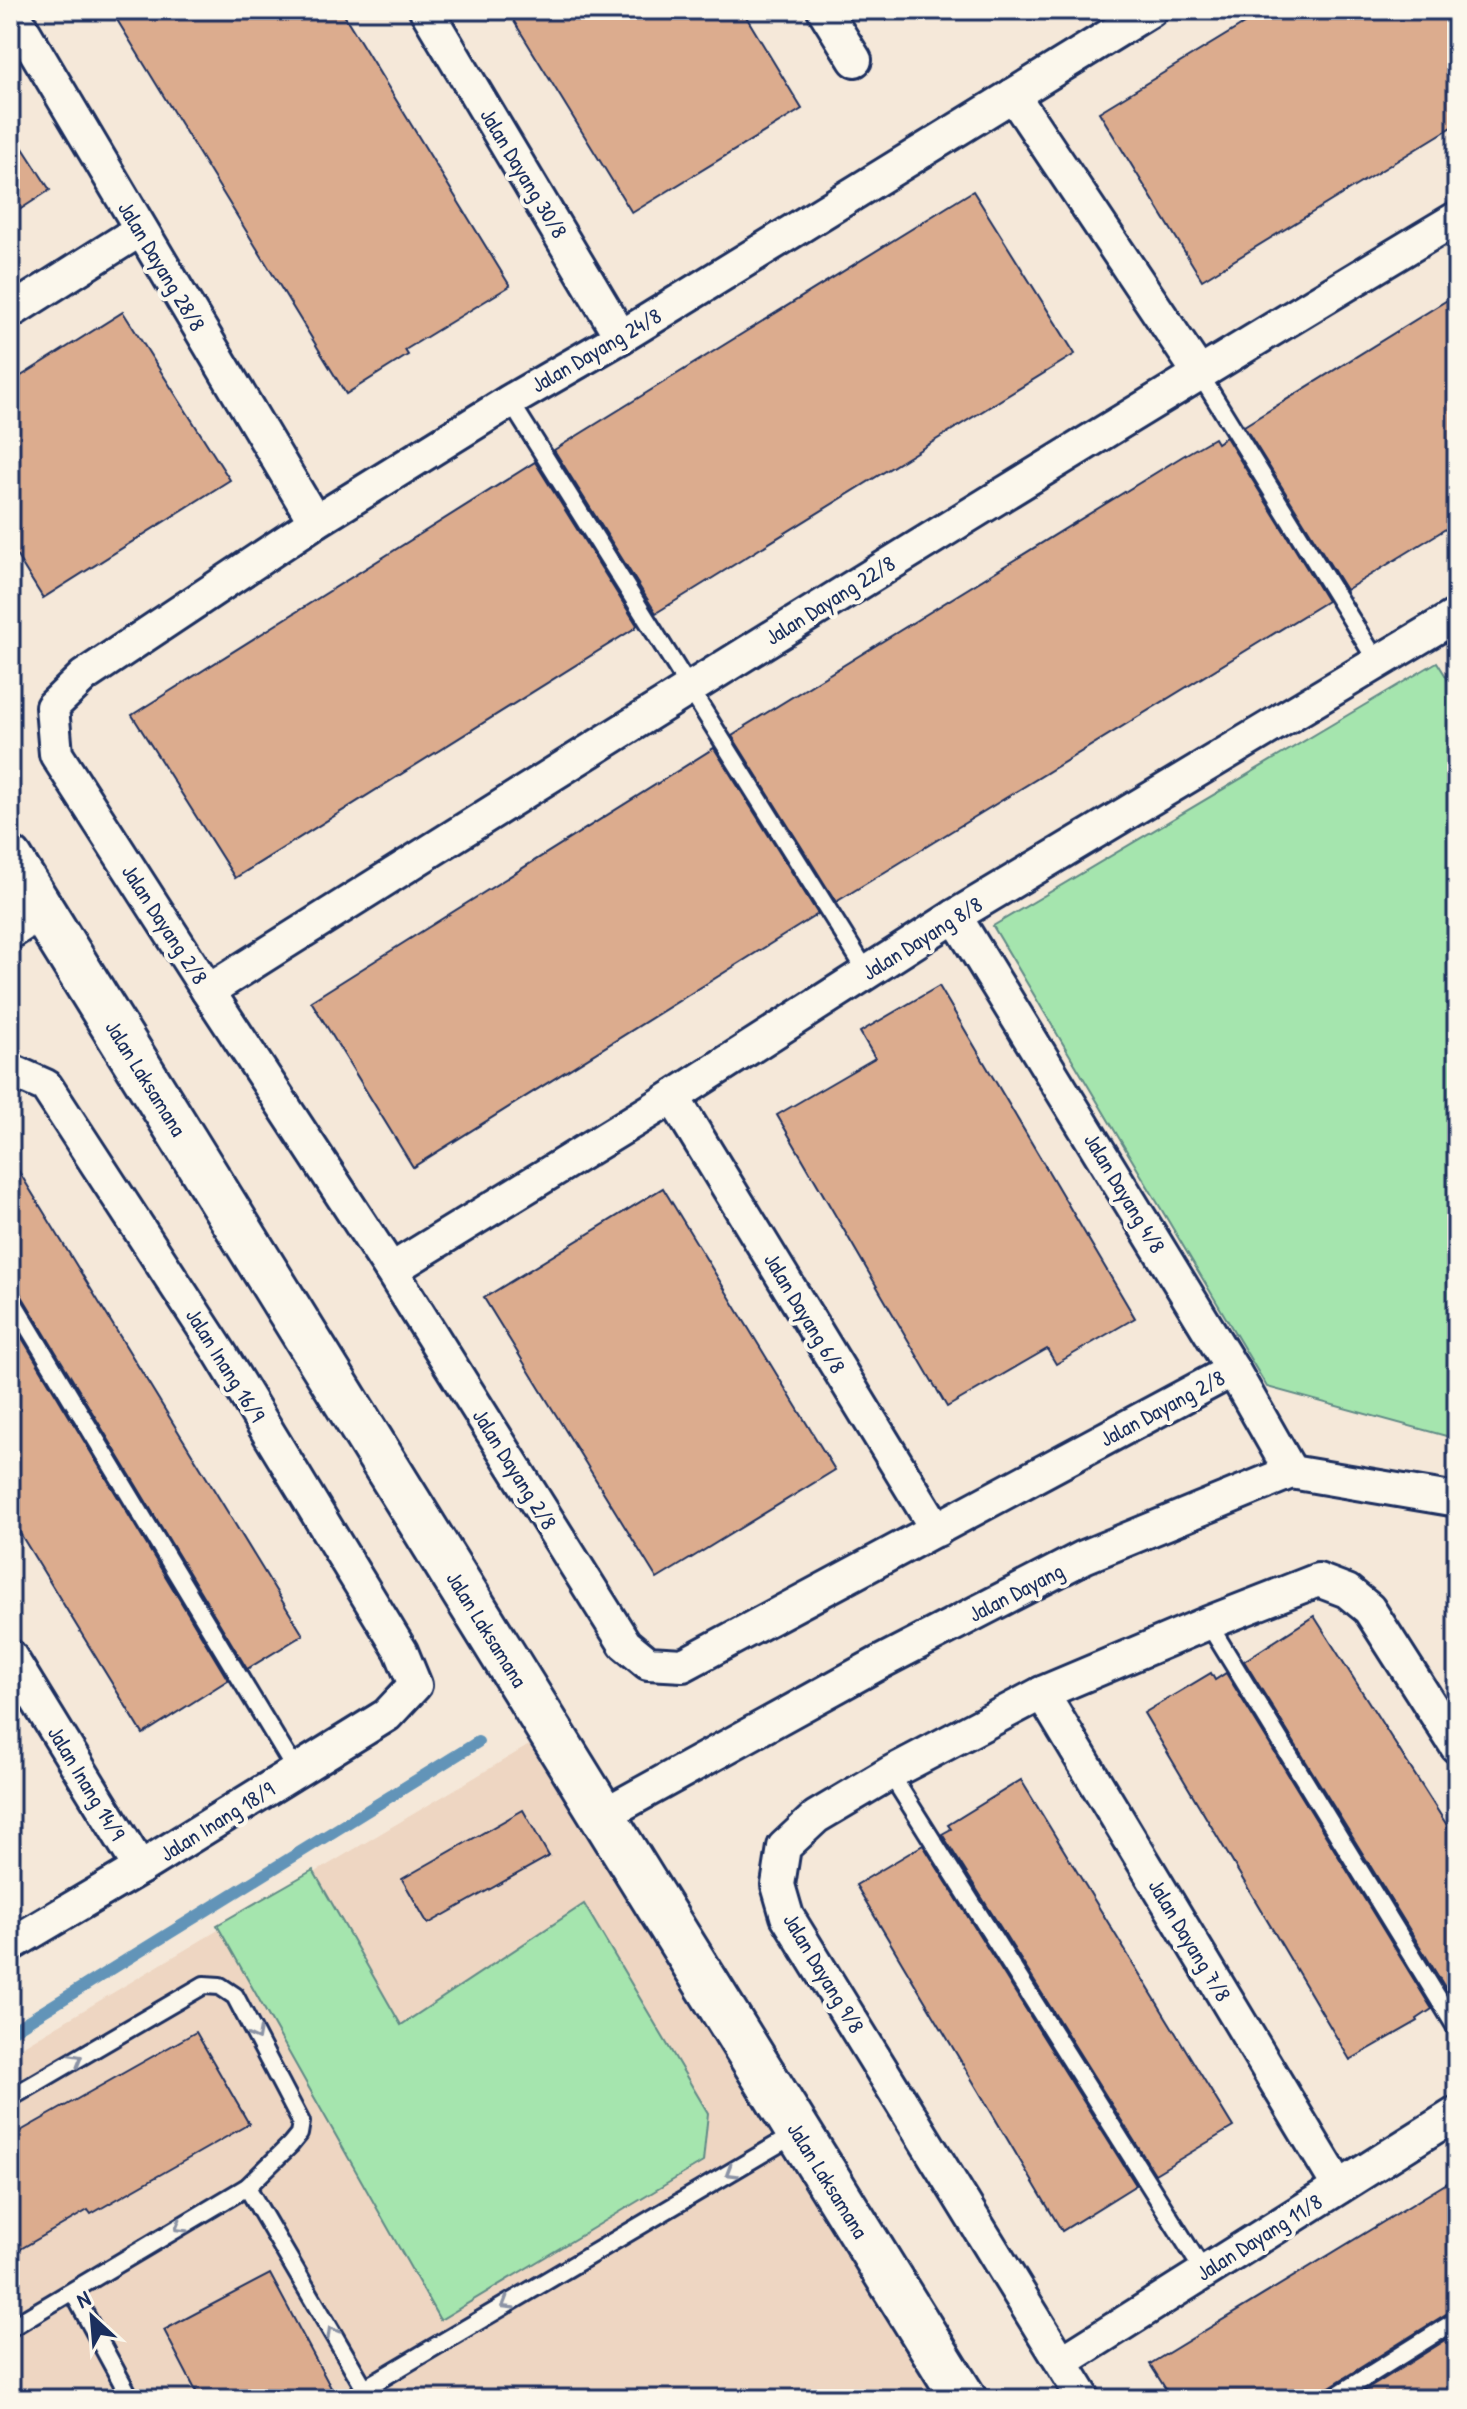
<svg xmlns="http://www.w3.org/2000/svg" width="1467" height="2409" font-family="'Patrick Hand',sans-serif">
	<rect width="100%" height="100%" fill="#f5e8d9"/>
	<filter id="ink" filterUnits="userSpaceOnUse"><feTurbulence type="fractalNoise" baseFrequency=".0125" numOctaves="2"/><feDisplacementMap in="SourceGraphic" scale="16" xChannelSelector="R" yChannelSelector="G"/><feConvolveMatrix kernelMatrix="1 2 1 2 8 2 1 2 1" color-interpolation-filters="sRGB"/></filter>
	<g filter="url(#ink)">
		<polygon fill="#eed6c2" points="551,1732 959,2399 10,2399 10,2054"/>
		<g fill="#a5e5ae" stroke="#608a86" stroke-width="2">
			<polygon points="1437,662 1457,694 1457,1439 1267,1387 993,926"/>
			<polygon points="313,1870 401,2025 584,1904 708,2113 703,2162 440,2320 217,1925"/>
		</g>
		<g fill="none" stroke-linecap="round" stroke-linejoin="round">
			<polyline stroke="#6294b8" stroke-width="12" points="10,2032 478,1742"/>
		</g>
		<g fill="#dcac8e" stroke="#1b2f5e" stroke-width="2">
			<polygon points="111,10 341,10 510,286 405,350 408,355 346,394"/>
			<polygon points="507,10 742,10 802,109 632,213"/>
			<polygon points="1267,10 1457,10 1457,124 1202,280 1099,112"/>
			<polygon points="10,128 50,190 10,216"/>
			<polygon points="973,191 1075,354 656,613 554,450"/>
			<polygon points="1457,294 1457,522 1346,590 1244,426"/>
			<polygon points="123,312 230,480 43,598 10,545 10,383"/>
			<polygon points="1226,437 1327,601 836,902 732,736 746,727 745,726 1183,456 1214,438 1217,443"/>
			<polygon points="535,462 637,625 635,628 235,878 132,715"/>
			<polygon points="714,748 818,914 413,1167 311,1001"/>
			<polygon points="939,986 1135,1318 1056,1364 1047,1349 947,1407 777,1115 875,1058 860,1032"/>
			<polygon points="10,1157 303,1635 247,1669 19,1291 10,1286"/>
			<polygon points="663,1188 835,1470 657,1579 484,1298"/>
			<polygon points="10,1318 228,1680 143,1734 10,1517"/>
			<polygon points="1314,1616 1457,1841 1457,1993 1451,1997 1244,1661"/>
			<polygon points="1211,1673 1215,1680 1226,1673 1432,2009 1417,2019 1418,2021 1350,2060 1144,1713"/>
			<polygon points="1021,1780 1233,2127 1155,2174 942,1834 951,1829 948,1825"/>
			<polygon points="523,1810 549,1856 428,1924 402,1879"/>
			<polygon points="923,1845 1136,2185 1062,2231 856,1885"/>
			<polygon points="196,2032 249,2124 91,2214 88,2210 10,2255 10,2137"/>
			<polygon points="1457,2177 1457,2309 1451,2311 1325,2390 1320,2399 1172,2399 1150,2364"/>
			<polygon points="270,2274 337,2399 200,2399 164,2330"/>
			<polygon points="1457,2333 1457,2399 1352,2399"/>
		</g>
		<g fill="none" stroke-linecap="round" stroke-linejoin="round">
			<defs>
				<g id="lane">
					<polyline points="1199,373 1378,663"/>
					<polyline points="510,401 867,972"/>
					<polyline points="10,1297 296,1771"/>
					<polyline points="1208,1623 1457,2029"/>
					<polyline points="890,1773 1204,2272"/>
					<polyline points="10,2098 204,1985 220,1986 235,1996 301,2122 299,2134 290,2145 247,2187 10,2328"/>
					<polyline points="247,2187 371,2399"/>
					<polyline points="73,2292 131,2399"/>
					<polyline points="365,2388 797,2133"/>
					<polyline points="1331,2399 1457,2320"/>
				</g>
				<g id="street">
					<polyline points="11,10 315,522"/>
					<polyline points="426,10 621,337"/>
					<polyline points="824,10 855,60"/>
					<polyline points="1151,10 621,337 510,401 315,522 84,676 52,707 56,754 208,991 391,1270 625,1644 648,1663 683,1665 1233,1370"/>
					<polyline points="1013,95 1199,373"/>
					<polyline points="10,312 140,230"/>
					<polyline points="955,916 1233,1370 1291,1472"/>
					<polyline points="10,933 43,911"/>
					<path d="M 208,991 C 622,730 1037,470 1457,218"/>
					<polyline points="10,1070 46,1086 220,1353 401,1651 415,1685 387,1715 140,1868 10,1945"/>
					<polyline points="673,1097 937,1530"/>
					<polyline points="391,1270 673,1097 955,916 1457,615"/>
					<polyline points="10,1656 140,1868"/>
					<polyline points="1042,1693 1339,2187"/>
					<polyline points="603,1815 879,1663 1084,1557 1291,1472 1457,1500"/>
					<polyline points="1062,2362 1457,2113"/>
					<polyline points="1084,2399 787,1916 778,1885 784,1847 816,1817 890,1773 1042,1693 1208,1623 1318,1580 1347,1591 1369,1609 1457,1747"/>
				</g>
				<polyline id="secondary" points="10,859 964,2399"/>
			</defs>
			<use href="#lane" stroke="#1b2f5e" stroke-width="22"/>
			<use href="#street" stroke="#1b2f5e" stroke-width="38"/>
			<use href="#secondary" stroke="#1b2f5e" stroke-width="50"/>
			<use href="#lane" stroke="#fbf7ec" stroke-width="16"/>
			<use href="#street" stroke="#fbf7ec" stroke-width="32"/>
			<use href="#secondary" stroke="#fbf7ec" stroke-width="44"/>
		</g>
		<defs><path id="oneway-chevron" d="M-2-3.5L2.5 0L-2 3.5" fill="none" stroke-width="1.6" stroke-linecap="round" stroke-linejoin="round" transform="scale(2)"/></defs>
		<g stroke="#8b93a5">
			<use href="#oneway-chevron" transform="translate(256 2035) rotate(62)"/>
			<use href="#oneway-chevron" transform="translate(77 2059) rotate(-30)"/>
			<use href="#oneway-chevron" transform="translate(731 2172) rotate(149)"/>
			<use href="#oneway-chevron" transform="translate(180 2227) rotate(149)"/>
			<use href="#oneway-chevron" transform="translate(507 2304) rotate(149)"/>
			<use href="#oneway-chevron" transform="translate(332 2332) rotate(-120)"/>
		</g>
	</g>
	<g text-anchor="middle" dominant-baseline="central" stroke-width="8" stroke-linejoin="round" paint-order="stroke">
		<g font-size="22" fill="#1b2f5e" stroke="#fbf7ec">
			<text transform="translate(524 173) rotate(59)">Jalan Dayang 30/8</text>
			<text transform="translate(162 266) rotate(59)">Jalan Dayang 28/8</text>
			<text transform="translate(596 350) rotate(-30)">Jalan Dayang 24/8</text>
			<text transform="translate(830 600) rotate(-32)">Jalan Dayang 22/8</text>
			<text transform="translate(165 924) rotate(57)">Jalan Dayang 2/8</text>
			<text transform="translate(922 938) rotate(-32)">Jalan Dayang 8/8</text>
			<text transform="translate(146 1078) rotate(58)">Jalan Laksamana</text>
			<text transform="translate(1125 1193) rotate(59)">Jalan Dayang 4/8</text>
			<text transform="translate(805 1313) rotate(59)">Jalan Dayang 6/8</text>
			<text transform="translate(226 1365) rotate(58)">Jalan Inang 16/9</text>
			<text transform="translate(1162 1408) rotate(-28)">Jalan Dayang 2/8</text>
			<text transform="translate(515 1469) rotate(58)">Jalan Dayang 2/8</text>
			<text transform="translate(1016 1592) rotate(-27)">Jalan Dayang</text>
			<text transform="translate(487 1629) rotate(58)">Jalan Laksamana</text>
			<text transform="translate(87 1783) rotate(59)">Jalan Inang 14/9</text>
			<text transform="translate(217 1821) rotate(-32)">Jalan Inang 18/9</text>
			<text transform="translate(1190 1940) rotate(59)">Jalan Dayang 7/8</text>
			<text transform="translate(824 1973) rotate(59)">Jalan Dayang 9/8</text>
			<text transform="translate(828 2180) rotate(58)">Jalan Laksamana</text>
			<text transform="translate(1259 2237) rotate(-32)">Jalan Dayang 11/8</text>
		</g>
	</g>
	<rect width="1467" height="2409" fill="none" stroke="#fbf7ec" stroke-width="40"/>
	<rect x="20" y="20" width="1427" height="2369" fill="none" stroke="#1b2f5e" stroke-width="3" filter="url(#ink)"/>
	<g transform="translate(92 2317) rotate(334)" stroke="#fbf7ec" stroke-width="6" paint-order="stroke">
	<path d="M0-6L14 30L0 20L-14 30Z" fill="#1b2f5e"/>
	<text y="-12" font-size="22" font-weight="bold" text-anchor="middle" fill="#1b2f5e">N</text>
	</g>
</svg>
